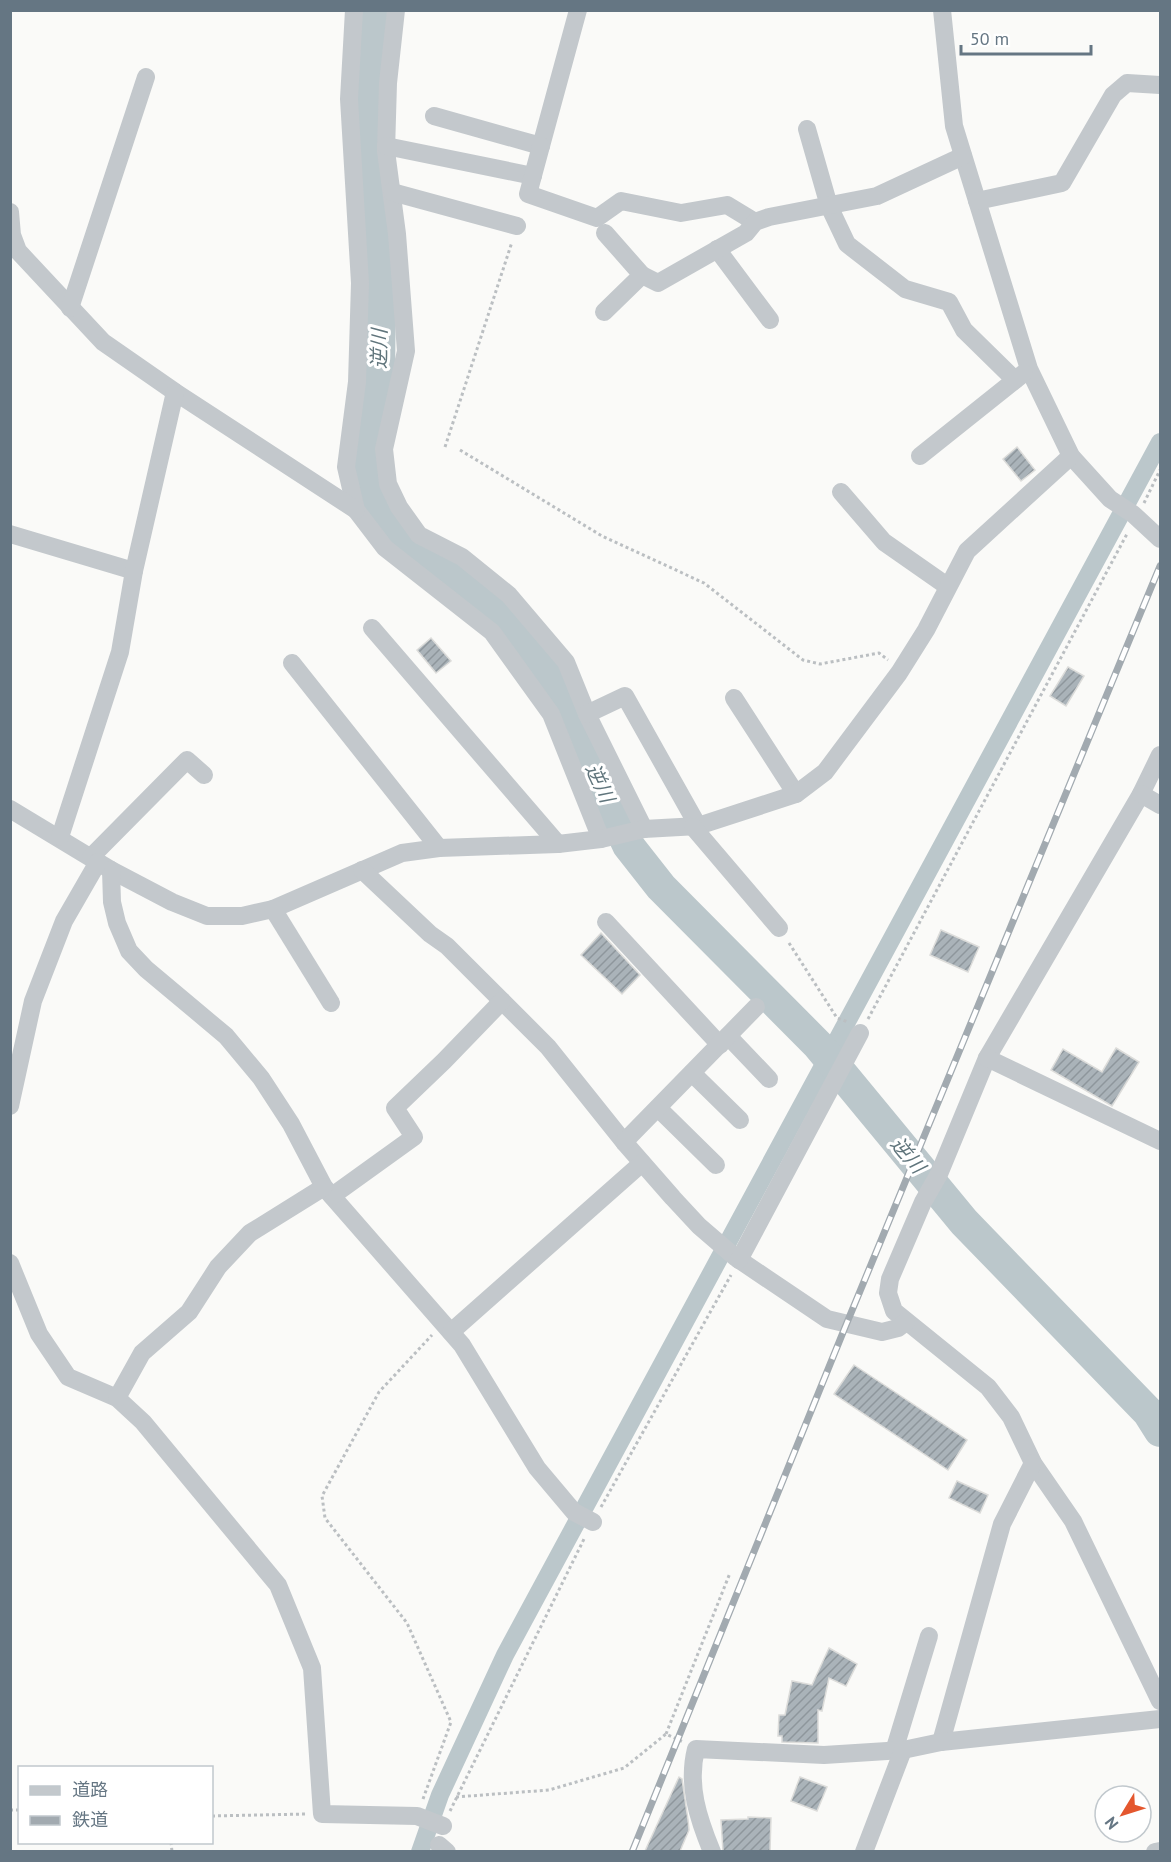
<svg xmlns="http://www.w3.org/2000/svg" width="1171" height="1862" font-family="'PT Sans','Noto Sans JP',sans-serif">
	<defs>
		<pattern id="building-hatch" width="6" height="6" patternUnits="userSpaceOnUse" patternTransform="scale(1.5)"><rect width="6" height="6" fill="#aab3b9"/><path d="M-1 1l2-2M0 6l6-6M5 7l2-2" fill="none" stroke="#8e969c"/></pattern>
	</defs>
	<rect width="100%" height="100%" fill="#fafaf8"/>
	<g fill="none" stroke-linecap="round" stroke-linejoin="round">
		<polyline stroke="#bbc7cb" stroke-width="18" points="420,1852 440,1795 505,1655 1160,442"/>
		<polyline stroke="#bbc7cb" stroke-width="32" points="374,10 369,80 380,292 379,376 365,456 370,483 379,508 404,538 497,610 549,675 628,845 661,887 818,1045 964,1222 1148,1412 1160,1431"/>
	</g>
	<g fill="url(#building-hatch)" stroke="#dcdcda" stroke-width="1.5">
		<polygon points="1017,447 1035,470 1021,481 1003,459"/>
		<polygon points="431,638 451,661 436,673 417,650"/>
		<polygon points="1068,667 1084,676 1066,706 1050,696"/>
		<polygon points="941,930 979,947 968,972 930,955"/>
		<polygon points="601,933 640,975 622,994 581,955"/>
		<polygon points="1116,1048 1139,1062 1112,1106 1051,1070 1063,1049 1102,1072"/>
		<polygon points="854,1365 967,1440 948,1470 834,1394"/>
		<polygon points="957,1481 988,1495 980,1513 949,1498"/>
		<polygon points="829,1648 857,1664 846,1686 829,1678 822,1711 818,1710 818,1743 782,1742 782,1736 778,1736 779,1715 785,1715 792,1681 812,1685"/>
		<polygon points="679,1777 682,1779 688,1820 689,1830 680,1851 645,1851"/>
		<polygon points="800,1777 827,1787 817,1811 791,1801"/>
		<polygon points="748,1817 771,1818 770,1851 723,1851 721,1820 748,1819"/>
	</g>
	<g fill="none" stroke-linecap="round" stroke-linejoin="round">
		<g stroke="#bbbfc2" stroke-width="3" stroke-dasharray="3 3" stroke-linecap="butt">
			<polyline points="445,447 512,242"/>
			<polyline points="460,450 602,536 704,583 803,660 820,664 879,653 888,660"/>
			<polyline points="1144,503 1160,470"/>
			<polyline points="789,943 837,1018 848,1022"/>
			<polyline points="868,1019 1128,532"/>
			<polyline points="601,1507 731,1275"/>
			<polyline points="666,1734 730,1573"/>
			<polyline points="456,1797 549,1790 624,1768 666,1734 683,1742"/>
			<polyline points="423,1799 451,1722 407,1623 325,1518 322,1496 379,1392 432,1335"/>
			<polyline points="10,1810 20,1810"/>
			<polyline points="450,1811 585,1537"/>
			<polyline points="212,1816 306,1814"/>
			<polyline points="171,1842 172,1852"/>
		</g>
		<g stroke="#c3c8cc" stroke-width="18">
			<polyline points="354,10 349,99 360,283 357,382 346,467 356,510 385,548 492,632 551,714 601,839"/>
			<polyline points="396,10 388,83 386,151 397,234 406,351 384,449 388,484 399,507 419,535 462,557 509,595 566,662 587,714 644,829"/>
			<polyline points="942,10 954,126 1029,369 1071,456 1110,499 1133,514 1160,539"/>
			<polyline points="434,116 541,146 578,10"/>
			<polyline points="807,129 829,206 847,244 905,289 949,302 964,330 1015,380"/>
			<polyline points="386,146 533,176"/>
			<polyline points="541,146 528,194 597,218 621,201 681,213 727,205 755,222"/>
			<polyline points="392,192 517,226"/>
			<polyline points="977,201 1062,183 1113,95 1127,83 1160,85"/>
			<polyline points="10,212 12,235 18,251 103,342 175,392 356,510"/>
			<polyline points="717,249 770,320"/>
			<polyline points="642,275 658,283 746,233 755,222 769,217 877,196 963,156"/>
			<polyline points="70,308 146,77"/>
			<polyline points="604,312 642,275 605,233"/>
			<polyline points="920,456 1024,373"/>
			<polyline points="841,492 884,542 947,586"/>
			<polyline points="10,534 134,571"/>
			<polyline points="372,628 558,844"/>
			<polyline points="292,663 439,848"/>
			<polyline points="734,698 796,794"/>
			<polyline points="587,714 625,696 698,826"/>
			<polyline points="1160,755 1141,794 987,1058 939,1174 923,1202 890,1279 888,1293 894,1311 988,1387 1011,1417 1033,1463 1073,1521 1160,1701"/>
			<polyline points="1141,794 1160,805"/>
			<polyline points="10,809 111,870 172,902 207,916 242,916 273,909 402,853 439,848 558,844 601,839 644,829 698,826 796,794 825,772 899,673 926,630 967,551 1071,456"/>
			<polyline points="693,827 779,928"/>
			<polyline points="60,837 120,652 134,571 175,392"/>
			<polyline points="91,857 187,760 204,775"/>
			<polyline points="111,870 112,902 117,923 129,951 146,969 226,1036 261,1078 291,1124 324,1187 462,1345 537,1468 574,1512 593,1522"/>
			<polyline points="362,870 430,934 447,946 548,1047 624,1142 673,1198 699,1226 735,1257 827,1319 882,1332 898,1328 906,1322"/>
			<polyline points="273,909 331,1003"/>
			<polyline points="606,922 720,1045"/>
			<polyline points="728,1036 769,1079"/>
			<polyline points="987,1058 1160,1141"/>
			<polyline points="692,1073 740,1120"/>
			<polyline points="10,1106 33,1001 64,921 98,862"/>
			<polyline points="658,1108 716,1165"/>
			<polyline points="624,1142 756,1007"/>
			<polyline points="332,1196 414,1137 395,1108 444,1061 502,1001"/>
			<polyline points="739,1260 860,1033"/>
			<polyline points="10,1263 39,1334 68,1377 117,1398 143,1422 278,1585 312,1668 322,1814 417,1816 443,1826"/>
			<polyline points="451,1332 642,1163"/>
			<polyline points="117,1398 142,1353 189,1312 218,1267 250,1233 324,1187"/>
			<polyline points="941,1742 1002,1524 1033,1463"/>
			<polyline points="894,1751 929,1636"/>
			<polyline points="439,1845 447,1852"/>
			<path d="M 712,1852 C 698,1818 687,1785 696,1749 L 824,1755 L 903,1750 L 941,1742 L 1160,1719"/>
			<polyline points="864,1852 903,1750"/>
			<polyline points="1155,1852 1160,1851"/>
		</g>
		<defs>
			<polyline id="rail" points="632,1852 846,1325 1160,566"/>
		</defs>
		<use href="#rail" stroke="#a2aab0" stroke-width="7"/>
		<use href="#rail" stroke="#fff" stroke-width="4.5" stroke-dasharray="14" stroke-linecap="butt"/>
	</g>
	<g text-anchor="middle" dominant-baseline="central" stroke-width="6" stroke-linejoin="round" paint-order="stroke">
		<g font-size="20" font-style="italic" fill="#60757c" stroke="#fff">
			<text transform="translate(379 349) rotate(-89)">逆川</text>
			<text transform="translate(600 783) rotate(65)">逆川</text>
			<text transform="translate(908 1155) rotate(50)">逆川</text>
		</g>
	</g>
	<rect width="1171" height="1862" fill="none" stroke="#657683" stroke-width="24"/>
	<rect x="18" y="1766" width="195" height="78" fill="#ffffff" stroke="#c1c8cd" stroke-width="1.5"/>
	<rect x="30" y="1786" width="30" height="9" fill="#c3c8cc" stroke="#c1c8cd" stroke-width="1.5"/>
	<text x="72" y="1796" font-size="18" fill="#657683">道路</text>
	<rect x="30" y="1816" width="30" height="9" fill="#a2aab0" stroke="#c1c8cd" stroke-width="1.5"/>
	<text x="72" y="1826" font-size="18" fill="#657683">鉄道</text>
	<g transform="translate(1123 1814) rotate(232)"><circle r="28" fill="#ffffff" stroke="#c1c8cd" stroke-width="1.5"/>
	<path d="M0-4.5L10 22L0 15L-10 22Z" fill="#e4572e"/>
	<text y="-9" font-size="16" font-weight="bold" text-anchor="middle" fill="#657683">N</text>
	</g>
	<path d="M961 45v9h130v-9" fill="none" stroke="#657683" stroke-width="3"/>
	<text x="970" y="45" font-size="18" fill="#657683" stroke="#ffffff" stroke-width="4.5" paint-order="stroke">50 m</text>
</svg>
